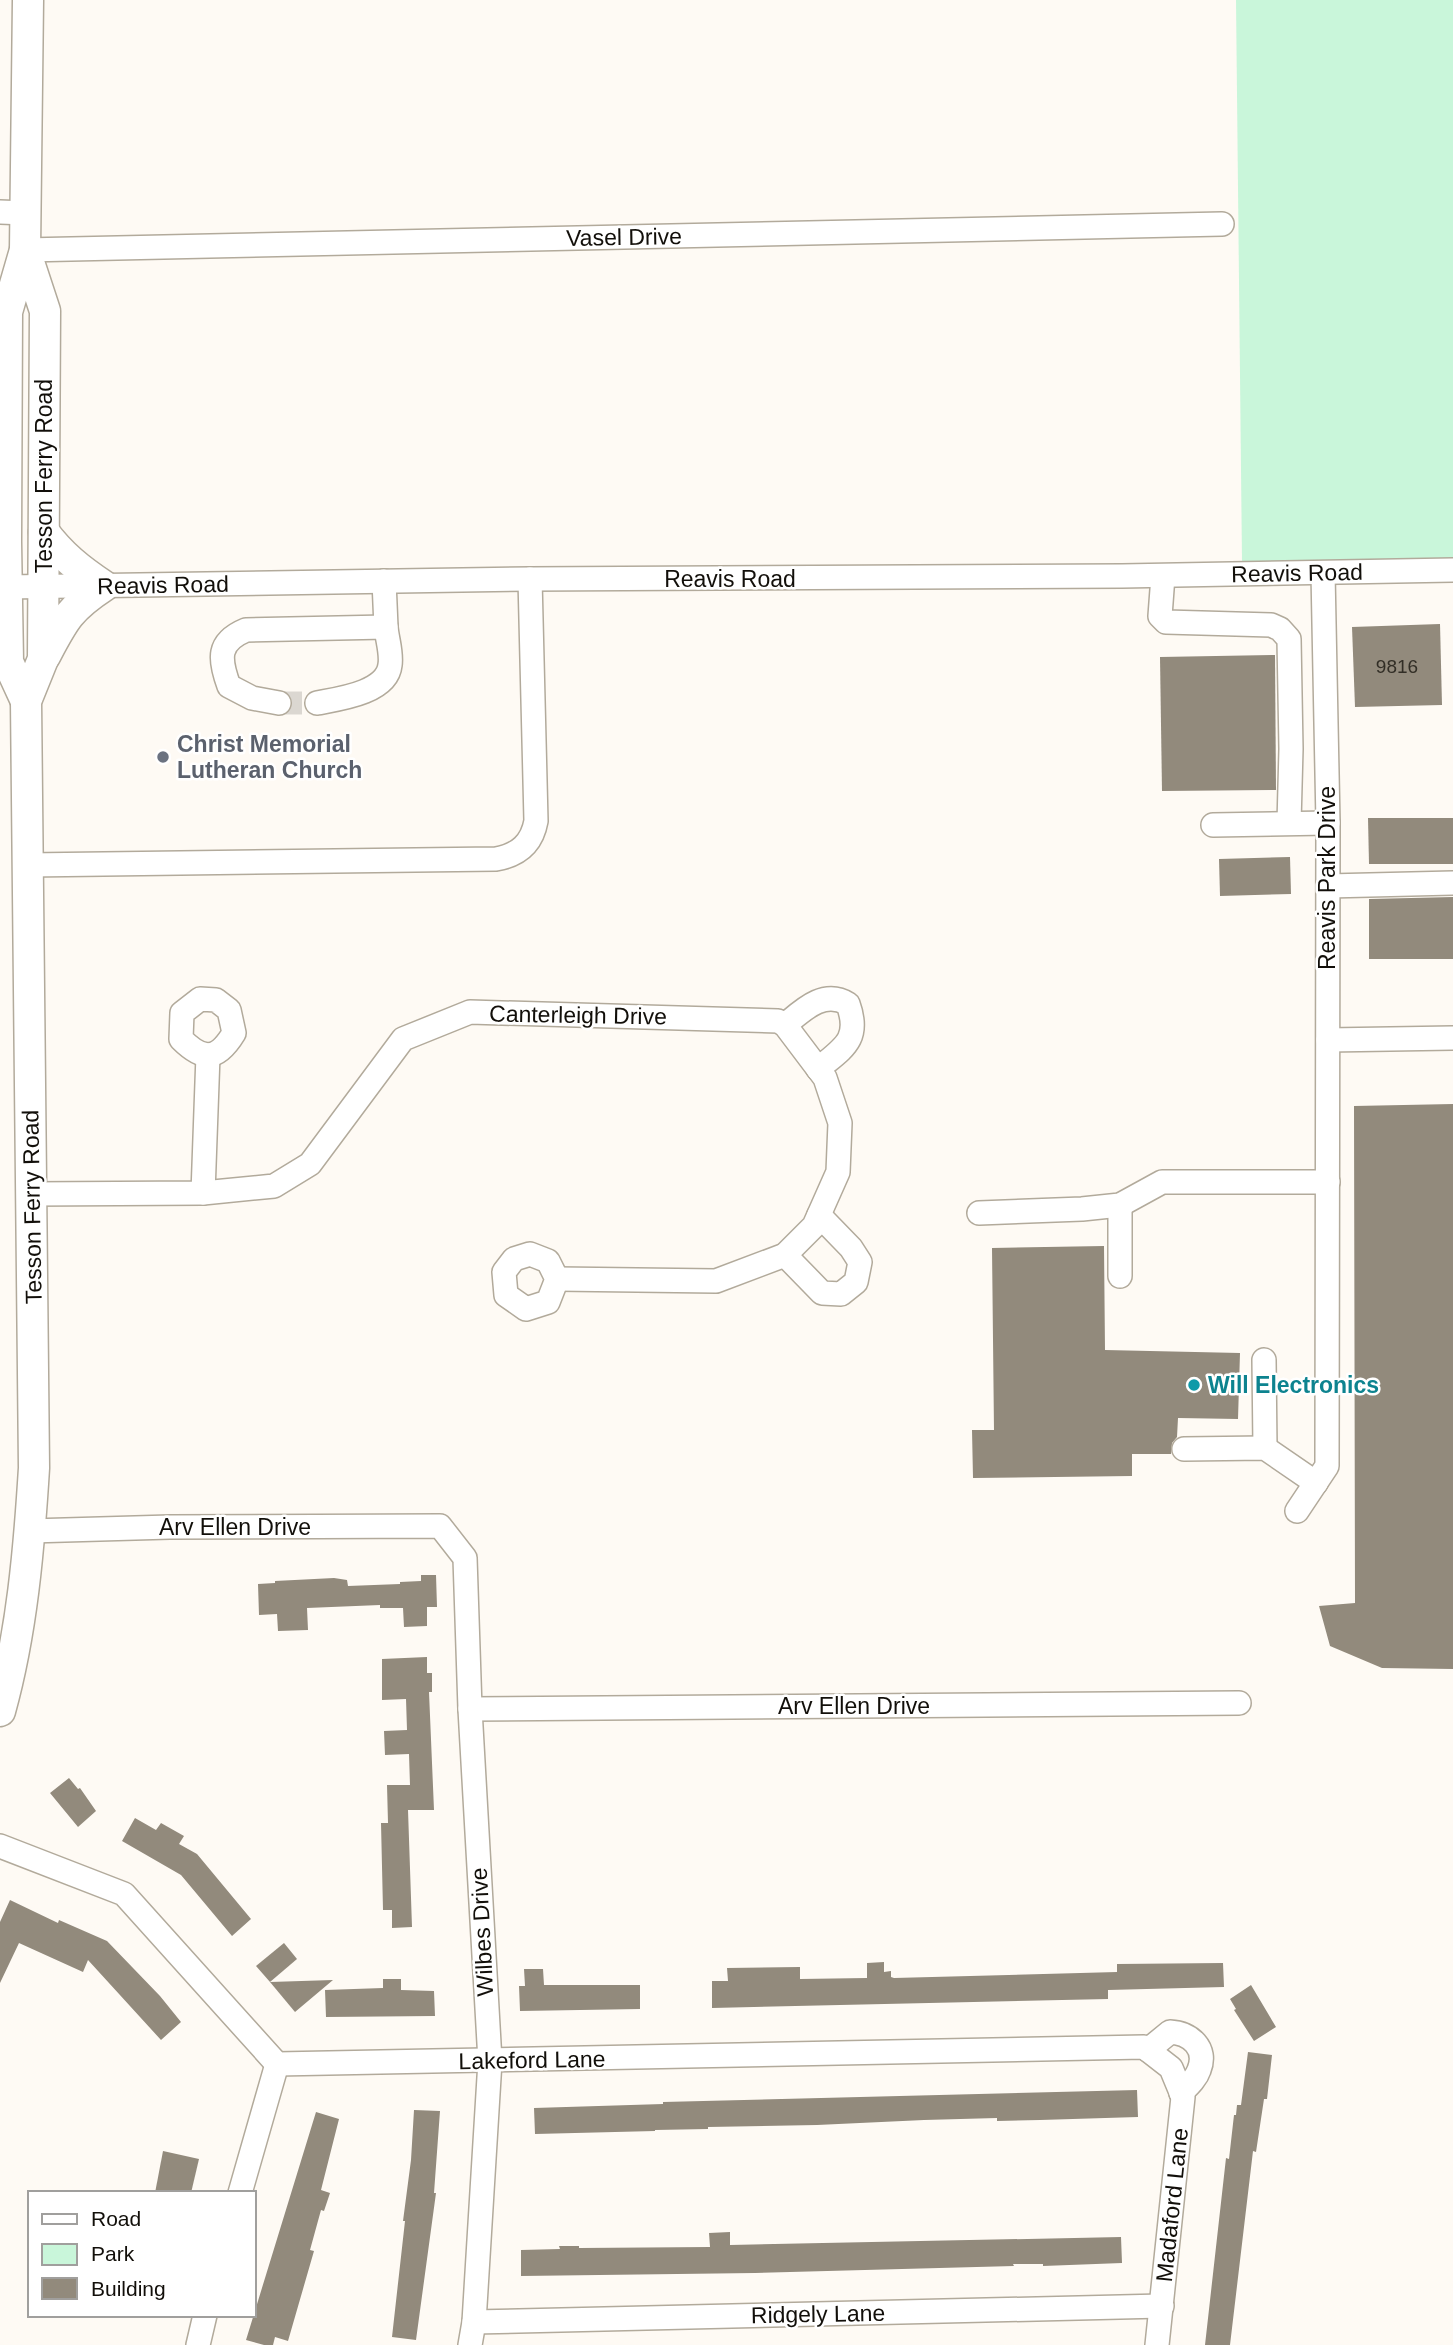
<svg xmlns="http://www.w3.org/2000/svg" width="1453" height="2345" font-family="Arial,sans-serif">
	<rect width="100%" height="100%" fill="#fefaf4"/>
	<polygon fill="#c9f6da" points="1236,0 1453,0 1453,559 1242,562"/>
	<g fill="#928a7c">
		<polygon points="1440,624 1442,705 1355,707 1352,627"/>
		<polygon points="1275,655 1276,790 1162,791 1160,657"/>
		<polygon points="1368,818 1453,818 1453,864 1369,864"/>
		<polygon points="1290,857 1291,894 1220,896 1219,859"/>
		<polygon points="1453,897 1453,959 1369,959 1369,899"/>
		<polygon points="1453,1104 1453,1669 1382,1668 1330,1646 1319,1606 1355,1603 1354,1106"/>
		<polygon points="1104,1246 1105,1350 1240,1353 1238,1419 1178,1418 1177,1437 1172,1443 1171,1454 1132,1454 1132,1476 973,1478 972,1430 994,1430 992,1248"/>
		<polygon points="421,1575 436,1575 437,1607 427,1607 427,1626 404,1627 403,1608 380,1608 380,1605 307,1608 308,1630 278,1631 277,1614 259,1615 258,1584 275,1583 275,1581 334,1578 347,1580 348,1586 400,1584 400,1582 421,1581"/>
		<polygon points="427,1657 427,1673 432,1673 432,1692 429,1692 434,1810 408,1810 412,1927 392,1928 392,1910 383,1910 381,1823 388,1823 387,1785 410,1785 409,1754 385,1755 384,1731 407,1730 406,1699 382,1700 382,1659"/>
		<polygon points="69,1778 78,1789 80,1788 96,1811 78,1827 50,1793"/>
		<polygon points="135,1818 156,1830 161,1823 184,1836 179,1844 197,1854 251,1919 232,1936 181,1875 122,1841"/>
		<polygon points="10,1900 58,1923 59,1920 107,1941 160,1996 181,2022 161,2040 88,1960 83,1972 19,1943 0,1983 0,1922"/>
		<polygon points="284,1943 297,1959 270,1982 256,1966"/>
		<polygon points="884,1962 884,1972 891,1971 891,1977 894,1978 1117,1972 1117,1964 1223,1963 1224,1987 1108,1990 1108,1999 712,2008 712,1981 728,1981 727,1968 800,1967 800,1979 867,1978 867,1963"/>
		<polygon points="524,1969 543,1969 544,1985 640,1985 640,2009 520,2011 519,1986 525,1986"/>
		<polygon points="383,1979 401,1979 401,1990 434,1991 435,2016 326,2017 325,1990 383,1988"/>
		<polygon points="333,1980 295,2012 270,1982"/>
		<polygon points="1251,1985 1276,2027 1254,2041 1234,2010 1236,2009 1230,1999"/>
		<polygon points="1248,2052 1272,2055 1267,2099 1264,2099 1256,2152 1253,2151 1230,2345 1205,2345 1226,2158 1229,2159 1234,2115 1236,2115 1237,2105 1241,2105"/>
		<polygon points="1137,2090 1138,2117 1040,2120 997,2121 997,2118 924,2120 817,2125 708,2127 708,2129 655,2130 655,2131 535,2134 534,2108 663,2104 663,2102"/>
		<polygon points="414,2110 440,2111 434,2193 436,2193 416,2340 392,2337 405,2221 403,2221 411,2160"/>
		<polygon points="316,2112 339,2119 321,2190 330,2193 324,2211 321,2210 310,2250 314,2251 288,2341 275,2337 273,2345 264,2345 246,2340"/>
		<polygon points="163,2151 199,2159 191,2193 155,2193"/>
		<polygon points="730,2232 730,2245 1121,2237 1122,2263 1043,2266 1043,2264 1013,2264 1014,2266 755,2273 521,2276 521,2250 560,2249 559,2246 579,2246 579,2248 710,2247 709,2233"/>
	</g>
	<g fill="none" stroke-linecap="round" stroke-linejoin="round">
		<polyline stroke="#dbd7d1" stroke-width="23" stroke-dasharray="23 11" stroke-linecap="butt" points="279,703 317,703"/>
		<defs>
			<g id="minor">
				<polyline points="0,212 25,213"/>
				<polyline points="25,250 1222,224"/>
				<polyline points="1163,576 1160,616 1166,622 1271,625 1280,629 1289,639 1291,749 1289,823"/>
				<polyline points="384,581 386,627"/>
				<polyline points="6,587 530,579 1122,576 1453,570"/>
				<path d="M 279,703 L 252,698 L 229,686 C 219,659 217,642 246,630 L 386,627 C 387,639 392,653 390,665 C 387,693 338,699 317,703"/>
				<polyline points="1213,825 1328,823"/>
				<path d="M 28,865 L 496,859 C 519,855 532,843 536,821 L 530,579"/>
				<polyline points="1328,886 1453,883"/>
				<path d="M 200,999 L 216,1000 L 229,1010 L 234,1033 C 217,1061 203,1061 181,1039 L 182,1013 Z"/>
				<path d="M 785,1025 C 803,1010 824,989 848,1004 C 861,1040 843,1048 818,1069"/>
				<polyline points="1328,1040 1453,1038"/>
				<polyline points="203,1193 208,1055"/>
				<polyline points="32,1194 203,1193 274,1186 310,1164 403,1039 470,1012 778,1021 785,1025 825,1078 840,1123 838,1172 814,1226 785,1255 716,1281 557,1279"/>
				<polyline points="1120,1205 1120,1276"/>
				<polyline points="979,1213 1082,1209 1120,1205 1162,1182 1328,1182"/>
				<polygon points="530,1254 548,1261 557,1279 548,1302 526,1309 506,1295 504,1272 514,1259"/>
				<polyline points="785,1255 822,1293 841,1294 856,1282 860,1262 851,1248 819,1215"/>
				<polyline points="1264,1360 1265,1448"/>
				<polyline points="1184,1449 1265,1448 1316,1483"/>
				<polyline points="1297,1511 1327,1466 1328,823 1323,573"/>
				<polyline points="30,1531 170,1527 440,1526 465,1558 470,1709 490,2061 474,2322 470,2345"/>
				<polyline points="470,1709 1239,1703"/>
				<polyline points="0,1846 124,1894 277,2064 1144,2047 1171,2068 1183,2097 1157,2345"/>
				<path d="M 1148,2050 L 1170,2032 C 1190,2033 1208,2048 1199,2070 C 1196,2079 1188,2086 1181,2093"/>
				<polyline points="240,2193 277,2064"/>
				<polyline points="474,2322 1162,2306"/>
				<polyline points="198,2345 205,2315"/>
			</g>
			<g id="major">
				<path d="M 44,532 C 61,555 80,570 104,586 C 69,609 64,620 45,656"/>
				<polyline points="26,701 8,662 6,542 7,312 25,250 28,0"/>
				<path d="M 0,1711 C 22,1632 29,1549 34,1468 L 26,701 L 43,659 L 45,311 L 25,250"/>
			</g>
		</defs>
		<use href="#minor" stroke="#b2aa9b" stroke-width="26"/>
		<use href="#major" stroke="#b2aa9b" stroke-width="33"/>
		<use href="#minor" stroke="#fff" stroke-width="23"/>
		<use href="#major" stroke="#fff" stroke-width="30"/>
	</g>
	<circle fill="#6b7280" stroke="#fff" stroke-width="2.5" cx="163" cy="757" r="7"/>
	<circle fill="#0f9aa8" stroke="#fff" stroke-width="2.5" cx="1194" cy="1385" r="7"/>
	<g text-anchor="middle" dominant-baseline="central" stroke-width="5" stroke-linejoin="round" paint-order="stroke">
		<g font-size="19" fill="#322e26">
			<text x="1397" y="666">9816</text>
		</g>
		<g font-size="23" fill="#120f0a" stroke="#fff">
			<text transform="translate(624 237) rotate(-1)">Vasel Drive</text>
			<text transform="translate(44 476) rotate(-90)">Tesson Ferry Road</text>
			<text transform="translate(1297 573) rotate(-1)">Reavis Road</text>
			<text x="730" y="579">Reavis Road</text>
			<text transform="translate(163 585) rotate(-1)">Reavis Road</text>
			<text transform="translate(1327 878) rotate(-90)">Reavis Park Drive</text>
			<text transform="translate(578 1015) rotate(1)">Canterleigh Drive</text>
			<text transform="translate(32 1207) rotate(-91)">Tesson Ferry Road</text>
			<text x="235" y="1527">Arv Ellen Drive</text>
			<text x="854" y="1706">Arv Ellen Drive</text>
			<text transform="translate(482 1932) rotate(-93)">Wilbes Drive</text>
			<text transform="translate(532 2060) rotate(-1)">Lakeford Lane</text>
			<text transform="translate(1172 2205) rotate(-84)">Madaford Lane</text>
			<text transform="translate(818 2314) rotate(-1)">Ridgely Lane</text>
		</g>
		<g font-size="23" font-weight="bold" fill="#5b616d" stroke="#fff" text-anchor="start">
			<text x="177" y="744">Christ Memorial<tspan x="177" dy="26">Lutheran Church</tspan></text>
		</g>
		<g font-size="23" font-weight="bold" fill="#0d838f" stroke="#fff" text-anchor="start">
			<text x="1208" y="1385">Will Electronics</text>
		</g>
	</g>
	<rect x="28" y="2191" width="228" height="126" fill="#ffffff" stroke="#a09f9d" stroke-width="2"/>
	<rect x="42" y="2214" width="35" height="10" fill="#ffffff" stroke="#a09f9d" stroke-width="2"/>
	<text x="91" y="2226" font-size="21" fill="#120f0a">Road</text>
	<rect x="42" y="2244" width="35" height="21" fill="#c9f6da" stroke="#a09f9d" stroke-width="2"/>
	<text x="91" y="2261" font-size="21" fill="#120f0a">Park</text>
	<rect x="42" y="2278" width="35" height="21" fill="#928a7c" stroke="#a09f9d" stroke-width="2"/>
	<text x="91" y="2296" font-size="21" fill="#120f0a">Building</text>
</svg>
